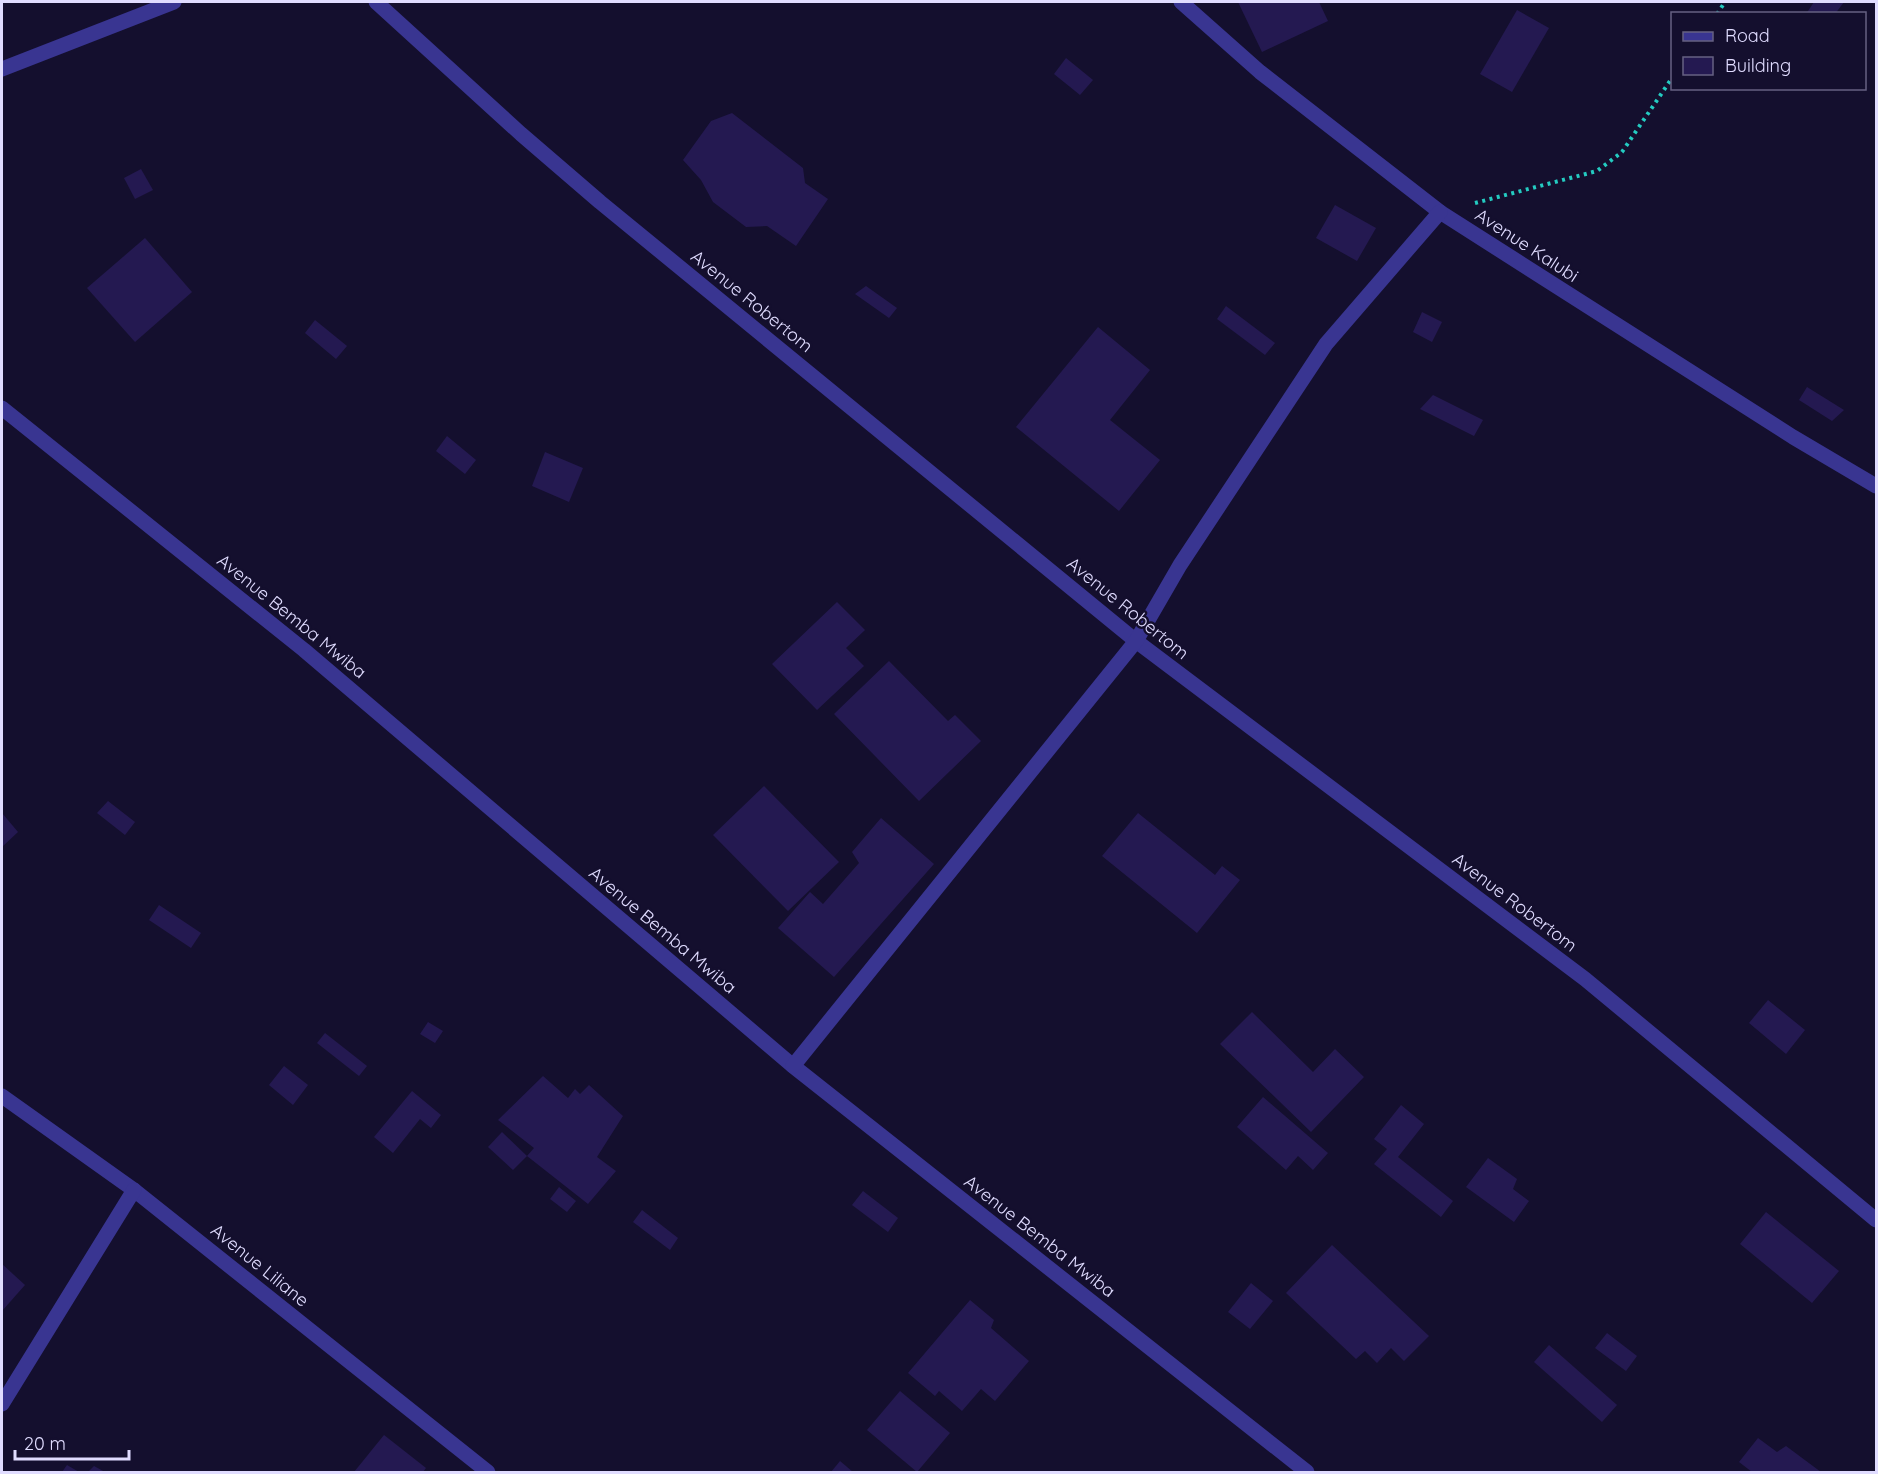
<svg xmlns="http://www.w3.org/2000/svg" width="1878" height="1474" font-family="Quicksand,sans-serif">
	<rect width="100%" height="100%" fill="#140f2e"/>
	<g fill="#241951">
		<polygon points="1238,2 1319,2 1328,21 1262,52"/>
		<polygon points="1814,2 1844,2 1835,14 1806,14"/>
		<polygon points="1517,10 1549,28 1512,92 1480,74"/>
		<polygon points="1066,58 1093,80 1080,95 1054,74"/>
		<polygon points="732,113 803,168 805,183 828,199 796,246 767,226 746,227 713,202 701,180 683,160 711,121"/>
		<polygon points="141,169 153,190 135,199 124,178"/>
		<polygon points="1335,205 1376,228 1357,261 1316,238"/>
		<polygon points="145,238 192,292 135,342 87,288"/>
		<polygon points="866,286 897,308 889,318 855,294"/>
		<polygon points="1226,306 1275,343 1265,355 1217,319"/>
		<polygon points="1422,312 1442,322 1432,342 1413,332"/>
		<polygon points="315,320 347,346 336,359 305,333"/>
		<polygon points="1098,327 1150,370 1110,420 1160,460 1119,511 1016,427"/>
		<polygon points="1807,387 1844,410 1832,421 1799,400"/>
		<polygon points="1433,395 1483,420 1474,436 1420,409"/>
		<polygon points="447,436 476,460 465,474 436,451"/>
		<polygon points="545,452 583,468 569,502 532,486"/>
		<polygon points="837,602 865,630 846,648 864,666 817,710 772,664"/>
		<polygon points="889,661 948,721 955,715 981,741 919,801 834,714"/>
		<polygon points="764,786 839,862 788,911 713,835"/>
		<polygon points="108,801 135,822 125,835 97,813"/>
		<polygon points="2,813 18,832 2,847"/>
		<polygon points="1138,813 1215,875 1222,866 1240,880 1197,933 1102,856"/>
		<polygon points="881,818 934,864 834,977 778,928 810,892 823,904 859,863 852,852"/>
		<polygon points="159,905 201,933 191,948 149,920"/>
		<polygon points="1768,1000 1805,1030 1786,1054 1749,1023"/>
		<polygon points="1252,1012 1313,1072 1335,1049 1364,1077 1311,1132 1220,1044"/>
		<polygon points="428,1022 443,1031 435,1043 420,1034"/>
		<polygon points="325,1033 367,1066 359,1076 317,1043"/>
		<polygon points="284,1066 308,1085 293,1105 269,1085"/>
		<polygon points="543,1076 568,1098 575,1089 580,1094 589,1085 623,1116 597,1157 616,1171 588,1204 527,1156 534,1148 498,1120"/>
		<polygon points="412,1091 441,1115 431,1128 420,1119 393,1153 374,1137"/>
		<polygon points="1263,1097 1328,1153 1313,1170 1298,1156 1286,1170 1237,1127"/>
		<polygon points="1401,1105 1424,1124 1398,1157 1453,1201 1441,1217 1374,1164 1387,1149 1374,1139"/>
		<polygon points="502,1132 527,1156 513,1170 488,1147"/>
		<polygon points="1488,1158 1517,1179 1513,1189 1529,1201 1514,1222 1466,1187"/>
		<polygon points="559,1187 576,1201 567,1212 550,1199"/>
		<polygon points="863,1191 898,1218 888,1232 852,1205"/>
		<polygon points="642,1210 678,1238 670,1250 633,1222"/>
		<polygon points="1766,1212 1839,1271 1812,1303 1740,1244"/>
		<polygon points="1332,1245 1429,1336 1404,1361 1391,1348 1377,1363 1365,1351 1356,1359 1286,1293"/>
		<polygon points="2,1264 25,1285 2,1311"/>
		<polygon points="1251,1283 1273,1301 1250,1329 1228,1312"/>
		<polygon points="970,1300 994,1320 991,1328 1029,1361 995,1401 981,1389 962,1411 939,1391 935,1396 908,1373"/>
		<polygon points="1607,1333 1637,1356 1626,1371 1595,1348"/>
		<polygon points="1549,1345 1617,1405 1602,1422 1534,1362"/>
		<polygon points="900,1391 950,1433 917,1472 867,1430"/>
		<polygon points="384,1435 426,1468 423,1472 354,1472"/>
		<polygon points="1758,1438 1777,1452 1786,1446 1821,1472 1752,1472 1739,1462"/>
		<polygon points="840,1461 853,1472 831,1472"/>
		<polygon points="67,1465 79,1472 62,1472"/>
		<polygon points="94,1466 105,1472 88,1472"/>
	</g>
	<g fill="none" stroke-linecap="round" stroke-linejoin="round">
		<g stroke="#24cbc1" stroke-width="4" stroke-dasharray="3 4.5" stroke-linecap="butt">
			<polyline points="1717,14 1725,2"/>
			<polyline points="1475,203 1597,171 1622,152 1672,78"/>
		</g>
		<g stroke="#393591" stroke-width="15">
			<polyline points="376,2 521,134 600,202 1136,641 1585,979 1876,1220"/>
			<polyline points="1181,2 1260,72 1440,212 1793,437 1876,486"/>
			<polyline points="2,69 174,2"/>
			<polyline points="2,408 304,650 793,1066 1307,1472"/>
			<polyline points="793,1066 1136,641 1180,565 1326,344 1440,212"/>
			<polyline points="2,1096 134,1190 488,1472"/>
			<polyline points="2,1404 134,1190"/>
		</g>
	</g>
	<g text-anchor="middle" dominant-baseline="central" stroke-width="5" stroke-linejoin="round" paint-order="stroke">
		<g font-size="18" fill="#e0dcff" stroke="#140f2e">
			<text transform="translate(1527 245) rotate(33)">Avenue Kalubi</text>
			<text transform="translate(752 301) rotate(39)">Avenue Robertom</text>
			<text transform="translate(1128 608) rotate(39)">Avenue Robertom</text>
			<text transform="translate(292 616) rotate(39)">Avenue Bemba Mwiba</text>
			<text transform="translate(1515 902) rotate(37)">Avenue Robertom</text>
			<text transform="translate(663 930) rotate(40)">Avenue Bemba Mwiba</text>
			<text transform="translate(1040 1236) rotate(38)">Avenue Bemba Mwiba</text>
			<text transform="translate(260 1265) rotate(39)">Avenue Liliane</text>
		</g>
	</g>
	<rect width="1878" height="1474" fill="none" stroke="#e0dcff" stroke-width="6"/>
	<rect x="1671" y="12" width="195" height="78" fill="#140f2e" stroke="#666182" stroke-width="1.5"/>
	<rect x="1683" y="32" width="30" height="9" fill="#393591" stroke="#666182" stroke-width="1.5"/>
	<text x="1725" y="42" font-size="18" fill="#e0dcff">Road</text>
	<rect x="1683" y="57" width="30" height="18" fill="#241951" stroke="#666182" stroke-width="1.5"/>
	<text x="1725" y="72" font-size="18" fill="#e0dcff">Building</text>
	<path d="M15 1450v9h114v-9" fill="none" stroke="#e0dcff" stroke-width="3"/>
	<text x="24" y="1450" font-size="18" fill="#e0dcff" stroke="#140f2e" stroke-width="4.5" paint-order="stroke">20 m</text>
</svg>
